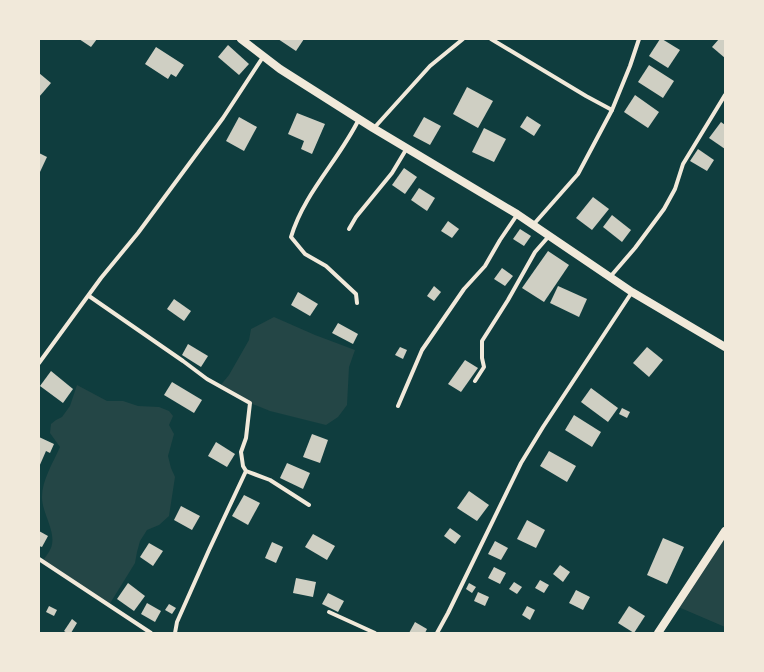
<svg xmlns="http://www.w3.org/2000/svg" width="764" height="672" font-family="'Source Sans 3',sans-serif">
	<rect width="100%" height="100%" fill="#0f3d3e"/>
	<g fill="#244646">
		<polygon points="274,317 315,335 355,350 349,367 347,405 338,417 326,425 270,411 250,403 220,386 229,375 249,340 251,329"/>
		<path d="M 77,385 L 107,401 L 123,401 L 138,406 L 159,407 L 169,411 L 173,416 L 169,425 L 174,434 L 168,456 L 171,468 L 175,477 L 169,516 L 159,525 L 147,530 L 140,541 L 137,552 L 135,563 L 109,605 L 42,562 C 45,557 49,553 51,548 C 57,532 42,514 42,497 C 42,480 53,463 60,447 L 50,433 L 51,424 L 56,420 L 62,417 L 70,406 Z"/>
		<polygon points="725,531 725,627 676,606"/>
	</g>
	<g fill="#cfcfc3">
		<polygon points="79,39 97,39 91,47"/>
		<polygon points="278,39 304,39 296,51"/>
		<polygon points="660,39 662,39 680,50 668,68 649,56"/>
		<polygon points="719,39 725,39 725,58 712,47"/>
		<polygon points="228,45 249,64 239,75 218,57"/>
		<polygon points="156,47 184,65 176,77 171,74 168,79 145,64"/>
		<polygon points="649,65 674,81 663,98 638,82"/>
		<polygon points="39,73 51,83 39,97"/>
		<polygon points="467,87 493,101 478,128 453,114"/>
		<polygon points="635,95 659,112 648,128 624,112"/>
		<polygon points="297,113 325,124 312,154 301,149 304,141 288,134"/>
		<polygon points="527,116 541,125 534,136 520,127"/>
		<polygon points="239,117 257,127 244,151 226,141"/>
		<polygon points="424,117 441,126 430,145 413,136"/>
		<polygon points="721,122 725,125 725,149 709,138"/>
		<polygon points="484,128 506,139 494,162 472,152"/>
		<polygon points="698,149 714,160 707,171 690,161"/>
		<polygon points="39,153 47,157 39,174"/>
		<polygon points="404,168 417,177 405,194 392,185"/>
		<polygon points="419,188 435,198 427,211 411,200"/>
		<polygon points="593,197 609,209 592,230 576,218"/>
		<polygon points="612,215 631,230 622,242 603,227"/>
		<polygon points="448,221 459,229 452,238 441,231"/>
		<polygon points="520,229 531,236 524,246 513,239"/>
		<polygon points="548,251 569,265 544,302 522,288"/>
		<polygon points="502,268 513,276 505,286 494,279"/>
		<polygon points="434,286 441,292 434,301 427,296"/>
		<polygon points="558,286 587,299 579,317 550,303"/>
		<polygon points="298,292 318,304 310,316 291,305"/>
		<polygon points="174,299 191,311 184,321 167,309"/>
		<polygon points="338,323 358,334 353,344 332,333"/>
		<polygon points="188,344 208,356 201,367 182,355"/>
		<polygon points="400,347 407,350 403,359 395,355"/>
		<polygon points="647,347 663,360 649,377 633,363"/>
		<polygon points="465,360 478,368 461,392 448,384"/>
		<polygon points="51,371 73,389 63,403 40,386"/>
		<polygon points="172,382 202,400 194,413 164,395"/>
		<polygon points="591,388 618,408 608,422 581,402"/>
		<polygon points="622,408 630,412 627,418 619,414"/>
		<polygon points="574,415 601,432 592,447 565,430"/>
		<polygon points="312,434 328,440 320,463 303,457"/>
		<polygon points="39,437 54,444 50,453 46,451 39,467"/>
		<polygon points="216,442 235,454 227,467 208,456"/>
		<polygon points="549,451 576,466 567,482 540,466"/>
		<polygon points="287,463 310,473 303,489 280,478"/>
		<polygon points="469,491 489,505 477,521 457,508"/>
		<polygon points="244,495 260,503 248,525 232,516"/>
		<polygon points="181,506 200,516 192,530 174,520"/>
		<polygon points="527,520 545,530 536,548 517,539"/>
		<polygon points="450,528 461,536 455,544 444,536"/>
		<polygon points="39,531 48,536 42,547 39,546"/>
		<polygon points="313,534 335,546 327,560 305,547"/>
		<polygon points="663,538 684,547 667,584 647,575"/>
		<polygon points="495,541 508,548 501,560 488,554"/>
		<polygon points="272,542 283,547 276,563 265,558"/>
		<polygon points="149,543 163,551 153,566 140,557"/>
		<polygon points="560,565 570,572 563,582 553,574"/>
		<polygon points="494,567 506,573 500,584 488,578"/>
		<polygon points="296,578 316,582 313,597 293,593"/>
		<polygon points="540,580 549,585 544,593 535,588"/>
		<polygon points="514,582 522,587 517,594 509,589"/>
		<polygon points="128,583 145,596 134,611 117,599"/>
		<polygon points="469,583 476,587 472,593 466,589"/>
		<polygon points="576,590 590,597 583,610 569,603"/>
		<polygon points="478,592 489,597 485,606 474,601"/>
		<polygon points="328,593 344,601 338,612 322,604"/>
		<polygon points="147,603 161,611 155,622 141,614"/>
		<polygon points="169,604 176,608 172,614 165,610"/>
		<polygon points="49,606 57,610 54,616 46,612"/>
		<polygon points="527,606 535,610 530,620 522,615"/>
		<polygon points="629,606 645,616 634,633 618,623"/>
		<polygon points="72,619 77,623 71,633 67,633 64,631"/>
		<polygon points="415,622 427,629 425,633 409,633"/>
	</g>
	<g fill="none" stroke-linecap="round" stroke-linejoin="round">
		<g stroke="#f1e9da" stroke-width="4">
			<polyline points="491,39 586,96 612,110"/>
			<polyline points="374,128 430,66 463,39"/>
			<polyline points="533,225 578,174 612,110 630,66 639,39"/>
			<polyline points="349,229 356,217 392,173 407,148"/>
			<polyline points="610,277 635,248 664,209 675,189 683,164 725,95"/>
			<polyline points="89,296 183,361 207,379 250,403 246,438 241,452 243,466 246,471 270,480 309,505"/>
			<path d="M 357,303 L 356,294 L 326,266 L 305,254 L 291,237 C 304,193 339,160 359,119"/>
			<polyline points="39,363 101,278 138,233 223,118 263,57"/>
			<polyline points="475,381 484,367 482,358 482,341 508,300 535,252 549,236"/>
			<polyline points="398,406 422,350 464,289 485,266 500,240 517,215"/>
			<polyline points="39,559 151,633"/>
			<polyline points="329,612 375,633"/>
			<polyline points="175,633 177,622 209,550 246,471"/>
			<polyline points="437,633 448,613 521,463 543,427 632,292"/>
		</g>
		<g stroke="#f1e9da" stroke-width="8">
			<polyline points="241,39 280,69 373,128 517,214 632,292 725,347"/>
			<polyline points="658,633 725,531"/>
		</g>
	</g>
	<rect width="764" height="672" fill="none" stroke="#f1e9da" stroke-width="80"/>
</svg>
